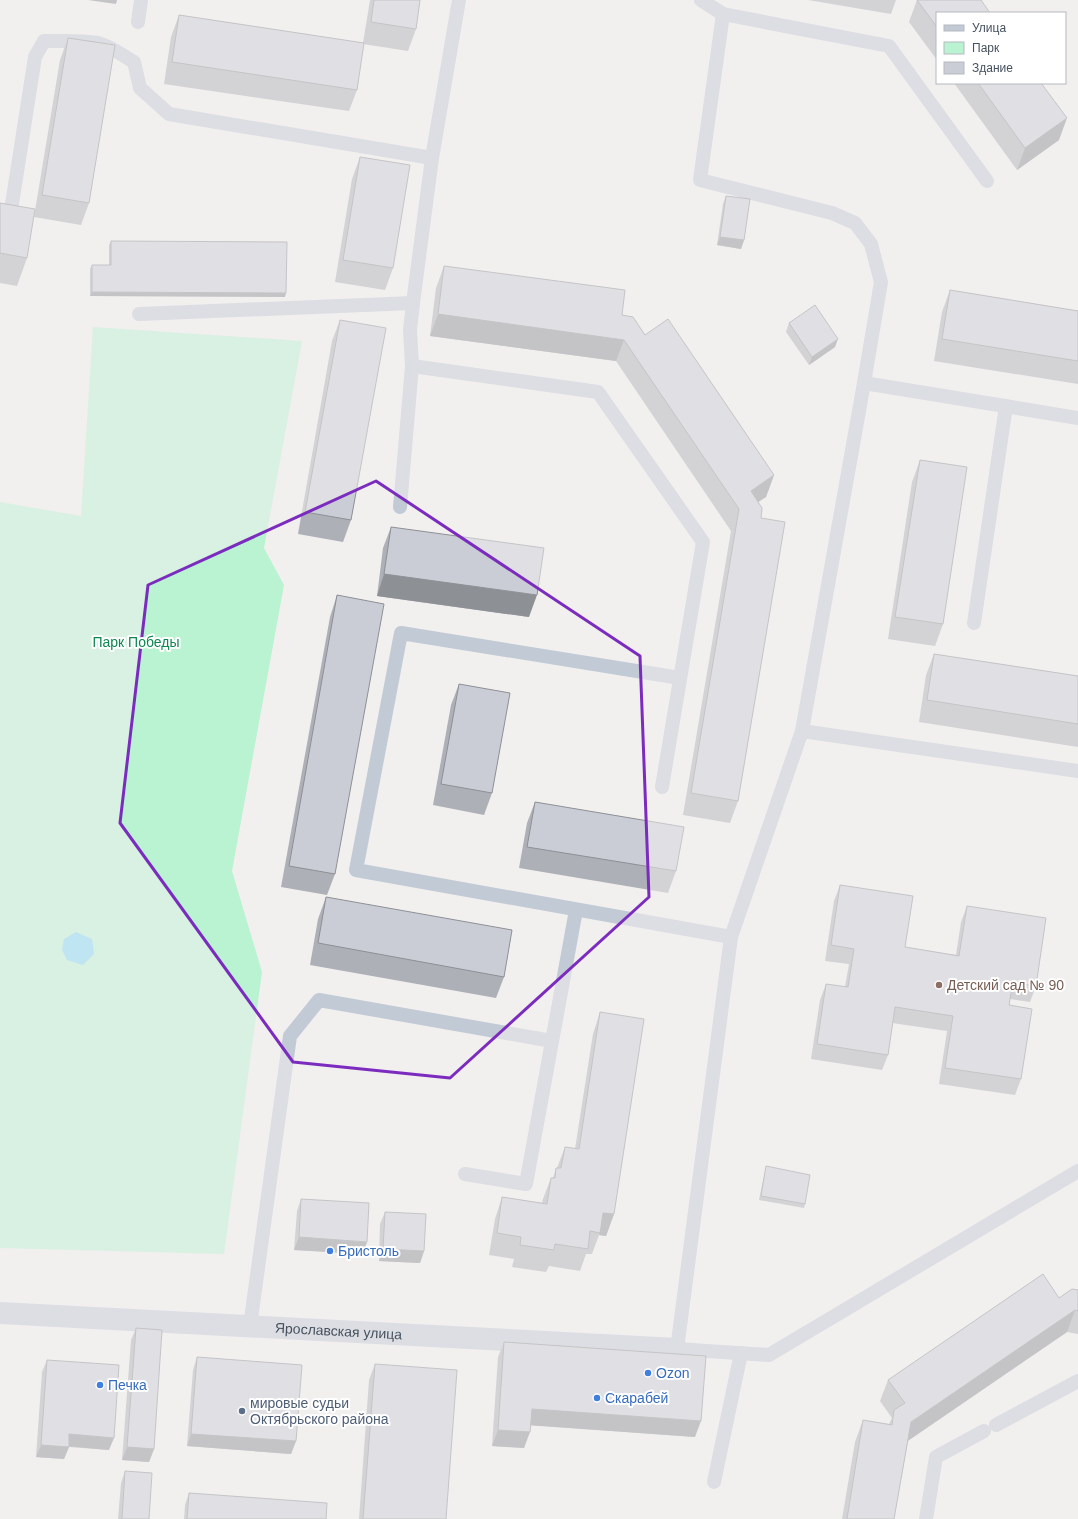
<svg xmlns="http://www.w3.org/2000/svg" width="1078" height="1519" font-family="Arial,sans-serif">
	<rect width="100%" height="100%" fill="#f2efef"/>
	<polygon fill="#b9f3d2" points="93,327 302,341 264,548 284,585 232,871 262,972 224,1254 0,1248 0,502 81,516"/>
	<polygon fill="#82d7f5" points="76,932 92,939 94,954 83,965 67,960 62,950 64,939"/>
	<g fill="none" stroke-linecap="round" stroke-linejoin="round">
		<g stroke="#c1cad5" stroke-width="14">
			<polyline points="701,0 723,14 889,46 987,181"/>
			<polyline points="723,14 700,180 832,213 855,223 871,244 881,282 864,383 802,731 731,937 677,1349 769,1355 1078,1171"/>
			<polyline points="138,22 141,0"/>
			<path d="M 12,204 L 35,57 L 44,41 C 61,41 81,40 98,43 C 111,46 123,56 134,62 L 140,88 L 169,114 L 432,158"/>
			<polyline points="139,314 413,303"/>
			<polyline points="412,366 598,392 703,542 662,787"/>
			<polyline points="864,383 1078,418"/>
			<polyline points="400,507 412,366 410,330 413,303 432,158 459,0"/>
			<polyline points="974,623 1006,406"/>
			<polyline points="680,678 401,633 356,870 731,937"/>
			<polyline points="802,731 1078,771"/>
			<polyline points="465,1174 526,1184 576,910"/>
			<polyline points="250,1326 290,1036 319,1000 552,1041"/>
			<polyline points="996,1425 1078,1381"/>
			<polyline points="714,1482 741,1353"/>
			<polyline points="926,1519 936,1457 984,1431"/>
		</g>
		<path stroke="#c1cad5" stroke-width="22" id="s1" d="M 0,1313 L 677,1349"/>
	</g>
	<g fill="#aeb0b7">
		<polygon points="370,0 420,0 416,29 408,51 363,44 357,90 349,111 164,84 171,37 179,15 363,43"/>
		<polygon points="808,0 896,0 891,14"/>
		<polygon points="917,0 937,13 937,60 909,22"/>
		<polygon points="68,38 89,203 81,225 34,217 60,60"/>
		<polygon points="954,83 1041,83 1059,140 1017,170"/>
		<polygon points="360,157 393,268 385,290 335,282 352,179"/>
		<polygon points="726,196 744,240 741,249 717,245 723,204"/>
		<polygon points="0,203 27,258 17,286 0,283"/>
		<polygon points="111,241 285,297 90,296 90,269 92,265 109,265 109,245"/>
		<polygon points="444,266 622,315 645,335 774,475 766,497 758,502 761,518 738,801 730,823 683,815 731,531 616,361 430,336 436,288"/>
		<polygon points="950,290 1078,311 1078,384 934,361 942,312"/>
		<polygon points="340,320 351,520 343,542 298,534 332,341"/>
		<polygon points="789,323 835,347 809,365 786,332"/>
		<polygon points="920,460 943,624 935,646 888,639 912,482"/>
		<polygon points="391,527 529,617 377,596 383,548"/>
		<polygon points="337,595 335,874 327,895 281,887 330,617"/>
		<polygon points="934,654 1078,676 1078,747 919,722 926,675"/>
		<polygon points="459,684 492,793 484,815 433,805 451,705"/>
		<polygon points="535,802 676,871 668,893 519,868 527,823"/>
		<polygon points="840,885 905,947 956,955 961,922 967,906 1036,986 1030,1002 1010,999 1009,1005 1021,1079 1015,1095 939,1084 947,1031 892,1023 888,1055 882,1070 811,1059 820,1000 826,984 845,987 849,964 825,961 834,901"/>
		<polygon points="326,897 504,977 496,998 310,965 318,919"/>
		<polygon points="600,1012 614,1214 606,1236 599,1235 592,1254 586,1254 580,1271 549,1266 546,1272 512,1267 514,1259 489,1255 495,1219 502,1197 542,1203 543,1199 551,1178 553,1178 556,1168 557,1168 565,1147 575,1149 593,1034"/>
		<polygon points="766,1166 805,1204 804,1208 759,1200 765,1171"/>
		<polygon points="301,1199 363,1254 294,1250 297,1211"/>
		<polygon points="385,1212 424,1251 420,1263 379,1261 380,1224"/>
		<polygon points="1078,1290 1078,1334 1067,1332 908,1441 894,1519 842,1519 855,1442 863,1420 889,1424 892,1418 880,1401 888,1380 1059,1298"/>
		<polygon points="136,1328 154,1449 149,1462 122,1460 131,1340"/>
		<polygon points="504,1342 695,1437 530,1425 524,1448 492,1446 498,1357"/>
		<polygon points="197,1357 296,1441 291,1454 187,1446 193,1370"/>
		<polygon points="47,1360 109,1450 69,1447 64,1459 36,1457 42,1372"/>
		<polygon points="375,1364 446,1519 359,1519 369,1380"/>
		<polygon points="125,1471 149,1519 118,1519 121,1483"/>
		<polygon points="189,1493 326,1519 184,1519 185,1505"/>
	</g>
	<g fill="#8d9095">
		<polygon points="88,0 117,0 116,4"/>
		<polygon points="1067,118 1059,140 1017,170 1025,148"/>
		<polygon points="720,237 744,240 741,249 717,245"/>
		<polygon points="92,292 286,293 285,297 90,296"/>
		<polygon points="438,314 624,340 616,361 430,336"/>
		<polygon points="838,339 835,347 809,365 812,357"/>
		<polygon points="774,475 766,497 743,512 751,491"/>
		<polygon points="384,574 537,595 529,617 377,596"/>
		<polygon points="603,1213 614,1214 606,1236 599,1235"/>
		<polygon points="299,1237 367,1242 363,1254 294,1250"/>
		<polygon points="383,1249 424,1251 420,1263 379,1261"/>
		<polygon points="1075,1310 1067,1332 903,1444 911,1422"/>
		<polygon points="532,1409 701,1421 695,1437 526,1425"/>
		<polygon points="498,1430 530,1432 524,1448 492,1446"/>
		<polygon points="69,1434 114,1438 109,1450 65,1446"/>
		<polygon points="191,1434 296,1441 291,1454 187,1446"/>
		<polygon points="41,1445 69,1447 64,1459 36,1457"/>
		<polygon points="127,1447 154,1449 149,1462 122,1460"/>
	</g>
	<g fill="#cacdd5" stroke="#8d9095">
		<polygon points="374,0 420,0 416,29 371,22"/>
		<polygon points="917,0 981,0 990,13 937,13 937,27"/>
		<polygon points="179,15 364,43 357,90 172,62"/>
		<polygon points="68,38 115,45 89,203 42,195"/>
		<polygon points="978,83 1041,83 1067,118 1025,148"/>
		<polygon points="360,157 410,165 393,268 343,260"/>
		<polygon points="726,196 750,199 744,240 720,237"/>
		<polygon points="0,203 35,209 27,258 0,253"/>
		<polygon points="111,241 287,242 286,293 92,292 92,265 111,265"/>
		<polygon points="444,266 625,290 622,315 633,317 645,335 668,319 774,475 751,491 762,508 761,518 785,522 738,801 691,793 739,509 624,340 438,314"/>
		<polygon points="950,290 1078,311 1078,361 942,339"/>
		<polygon points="815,305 838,339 812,357 789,323"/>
		<polygon points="340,320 386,328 351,520 305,512"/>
		<polygon points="920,460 967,467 943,624 895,617"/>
		<polygon points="391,527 544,548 537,595 384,574"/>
		<polygon points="337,595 384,604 335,874 289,866"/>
		<polygon points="934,654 1078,676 1078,724 927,700"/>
		<polygon points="459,684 510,693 492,793 441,784"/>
		<polygon points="535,802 684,827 676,871 527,847"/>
		<polygon points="840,885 913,896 905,947 959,956 967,906 1046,918 1036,986 1013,982 1009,1005 1032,1009 1021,1079 945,1068 953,1016 895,1007 888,1055 817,1044 826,984 848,987 854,949 831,945"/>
		<polygon points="326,897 512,930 504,977 318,943"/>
		<polygon points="600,1012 644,1019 614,1214 603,1213 600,1233 590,1231 588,1249 555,1244 554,1250 520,1245 521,1237 497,1233 502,1197 547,1204 551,1178 555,1178 556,1168 561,1168 565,1147 579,1149"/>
		<polygon points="766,1166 810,1175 805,1204 761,1196"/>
		<polygon points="301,1199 369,1203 367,1242 299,1237"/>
		<polygon points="385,1212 426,1214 424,1251 383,1249"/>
		<polygon points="1043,1274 1059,1298 1072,1289 1078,1290 1078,1311 1075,1310 911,1422 894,1519 847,1519 863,1420 892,1425 894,1410 905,1403 888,1380"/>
		<polygon points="136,1328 162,1330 154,1449 127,1447"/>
		<polygon points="504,1342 706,1356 701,1421 532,1409 530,1432 498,1430"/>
		<polygon points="197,1357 302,1365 296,1441 191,1434"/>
		<polygon points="47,1360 119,1365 114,1438 69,1434 69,1447 41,1445"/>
		<polygon points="375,1364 457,1370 446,1519 363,1519"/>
		<polygon points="125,1471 152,1473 149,1519 122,1519"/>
		<polygon points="189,1493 327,1503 326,1519 187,1519"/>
	</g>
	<path d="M0 0H1078V1519H0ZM 376,481 L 640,656 L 649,897 L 450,1078 L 293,1062 L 120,823 L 148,585 Z" fill="#f2efef" fill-opacity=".55" fill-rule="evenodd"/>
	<path fill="none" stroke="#7b2cbf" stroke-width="3" stroke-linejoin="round" d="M 376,481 L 640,656 L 649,897 L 450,1078 L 293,1062 L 120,823 L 148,585 Z"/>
	<circle fill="#8d6e63" stroke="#fff" stroke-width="1.5" cx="939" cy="985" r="4"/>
	<g fill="#3f7fe0" stroke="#fff" stroke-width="1.5">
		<circle cx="330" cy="1251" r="4"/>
		<circle cx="648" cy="1373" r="4"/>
		<circle cx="100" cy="1385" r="4"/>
		<circle cx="597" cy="1398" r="4"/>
	</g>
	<circle fill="#5c6f8a" stroke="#fff" stroke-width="1.5" cx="242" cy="1411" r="4"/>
	<g text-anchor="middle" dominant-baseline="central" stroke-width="4" stroke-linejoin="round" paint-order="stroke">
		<g font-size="14" fill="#0e8751" stroke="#fff">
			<text x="136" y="642">Парк Победы</text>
		</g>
		<g font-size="14" fill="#785e54" stroke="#fff" text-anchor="start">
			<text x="947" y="985">Детский сад № 90</text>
		</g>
		<g font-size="14" fill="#366cbe" stroke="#fff" text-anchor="start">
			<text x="338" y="1251">Бристоль</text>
			<text x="656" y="1373">Ozon</text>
			<text x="108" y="1385">Печка</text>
			<text x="605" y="1398">Скарабей</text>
		</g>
		<g font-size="14" fill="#45515e" stroke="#fff">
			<text stroke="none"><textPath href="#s1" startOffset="339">Ярославская улица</textPath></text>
		</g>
		<g font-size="14" fill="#4e5e75" stroke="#fff" text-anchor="start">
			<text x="250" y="1403">мировые судьи<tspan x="250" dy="16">Октябрьского района</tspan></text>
		</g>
	</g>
	<rect x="936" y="12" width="130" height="72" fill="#ffffff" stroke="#b5b9bf"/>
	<rect x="944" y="25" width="20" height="6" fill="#c1cad5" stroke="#b5b9bf"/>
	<text x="972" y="32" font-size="12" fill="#45515e">Улица</text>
	<rect x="944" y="42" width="20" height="12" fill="#b9f3d2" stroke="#b5b9bf"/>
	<text x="972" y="52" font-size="12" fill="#45515e">Парк</text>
	<rect x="944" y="62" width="20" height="12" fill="#cacdd5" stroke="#b5b9bf"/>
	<text x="972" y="72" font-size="12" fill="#45515e">Здание</text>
</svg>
